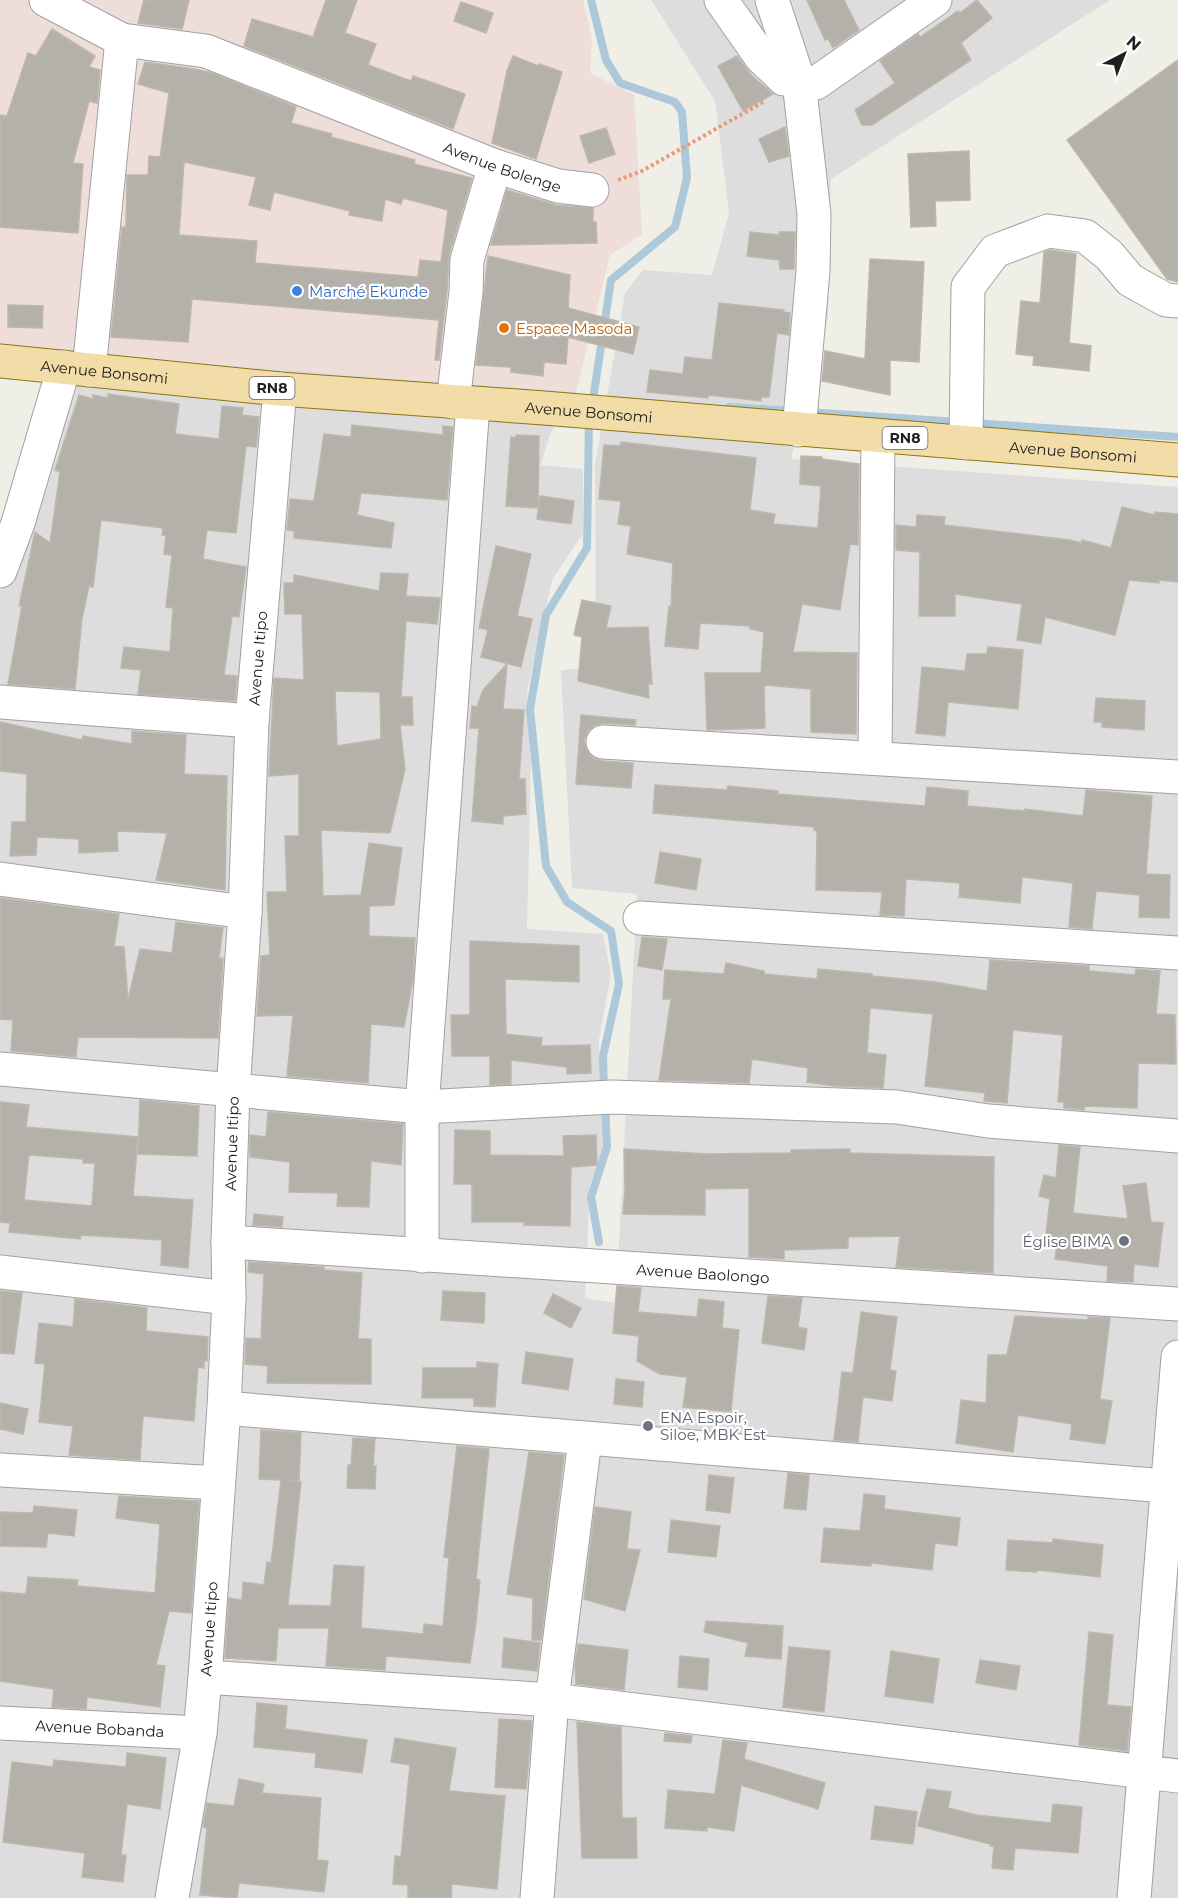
<svg xmlns="http://www.w3.org/2000/svg" width="1178" height="1898" font-family="Montserrat,sans-serif">
	<rect width="100%" height="100%" fill="#efeee7"/>
	<polygon fill="#dedddd" points="651,0 1110,0 831,179 828,318 791,459 1178,487 1178,1898 0,1898 0,585 85,354 576,392 550,434 541,465 583,469 583,533 552,580 527,691 531,763 527,929 603,934 611,974 599,1040 603,1154 590,1184 585,1298 616,1303 637,894 572,888 561,670 596,668 595,465 625,293 643,270 712,275 729,213 715,101"/>
	<polygon fill="#eeddd9" points="0,0 583,0 592,38 590,73 634,95 642,234 610,255 576,392 0,348"/>
	<g fill="none" stroke-linecap="round" stroke-linejoin="round">
		<g stroke="#adc8d8" stroke-width="8">
			<polyline points="591,0 606,60 620,83 675,102 682,112 687,178 675,227 611,280 592,406"/>
			<polyline points="729,407 794,411"/>
			<polyline points="807,412 959,422"/>
			<polyline points="589,418 587,548 546,615 530,709 546,866 567,902 611,931 619,984 603,1056 604,1092"/>
			<polyline points="972,423 1178,437"/>
			<polyline points="599,1242 591,1197 607,1147 605,1105"/>
		</g>
	</g>
	<g fill="#b4b0aa" stroke="#bfb7ab" stroke-width="1.5" fill-rule="evenodd">
		<polygon points="144,0 189,0 182,29 138,23"/>
		<polygon points="326,0 357,0 345,33 376,44 368,65 411,81 413,76 465,94 453,129 244,46 252,19 313,37"/>
		<polygon points="807,0 844,0 859,30 833,48 828,39 825,40"/>
		<polygon points="977,0 992,18 961,43 971,60 872,125 862,125 855,110 895,83 880,61 918,34 920,37 958,11 960,13"/>
		<polygon points="461,2 493,13 486,33 454,21"/>
		<polygon points="52,29 95,56 89,67 100,70 97,103 89,101 73,163 83,164 78,233 0,227 0,115 7,116 28,53 36,56"/>
		<polygon points="513,56 538,66 539,64 562,72 536,159 492,143 507,71"/>
		<polygon points="737,56 752,76 773,94 743,111 718,66"/>
		<polygon points="1178,60 1178,282 1167,279 1067,140"/>
		<path d="M 145,62 L 195,69 L 212,73 L 296,107 L 291,123 L 332,134 L 331,137 L 415,160 L 414,164 L 472,178 L 449,255 L 447,291 L 439,360 L 435,360 L 439,320 L 192,299 L 188,342 L 111,337 L 122,227 L 126,227 L 127,175 L 148,175 L 149,156 L 160,157 L 169,93 L 138,84 ZM 184,162 L 256,177 L 249,205 L 270,210 L 274,192 L 350,211 L 349,215 L 382,221 L 385,199 L 401,204 L 403,198 L 448,210 L 441,262 L 420,260 L 418,277 L 255,263 L 257,241 L 179,235 Z"/>
		<polygon points="785,127 789,156 769,162 759,139"/>
		<polygon points="606,128 615,154 589,163 580,136"/>
		<polygon points="969,151 970,200 935,201 936,226 911,227 908,154"/>
		<polygon points="507,190 556,205 593,208 593,222 596,222 597,243 491,245"/>
		<polygon points="750,232 779,235 779,232 795,232 794,269 780,269 779,260 747,256"/>
		<polygon points="1050,250 1076,254 1069,343 1091,346 1089,371 1033,365 1034,356 1016,354 1021,301 1040,303 1044,252"/>
		<polygon points="488,256 570,275 568,308 639,327 633,354 568,337 566,364 544,362 543,376 511,372 511,367 476,365"/>
		<polygon points="870,259 924,262 919,362 890,360 890,395 822,381 825,351 865,359"/>
		<polygon points="719,303 784,310 783,312 790,313 789,335 777,333 769,397 761,397 761,401 708,395 708,398 647,392 650,370 683,374 685,357 712,360"/>
		<polygon points="8,305 43,306 42,328 8,327"/>
		<polygon points="108,394 179,404 175,434 219,439 222,406 243,408 242,415 259,417 256,447 246,446 236,533 207,530 203,559 246,567 239,617 232,616 224,675 237,676 235,701 138,694 141,670 121,668 124,647 170,652 173,608 166,607 172,555 164,554 166,535 162,535 163,528 101,520 93,587 89,586 82,618 75,689 8,684 22,606 19,606 35,532 50,543 60,472 55,470 79,395 93,399 93,395 108,398"/>
		<polygon points="352,425 443,435 443,426 453,427 447,500 361,493 357,515 394,523 391,548 294,538 294,531 287,530 290,499 314,501 324,434 351,437"/>
		<polygon points="516,435 539,436 538,508 506,506 511,437 516,438"/>
		<polygon points="621,442 756,458 750,510 775,514 773,524 818,528 821,486 800,484 801,456 822,457 822,459 859,464 858,545 850,544 840,610 802,604 793,652 857,653 856,734 811,732 811,689 764,685 765,728 707,730 705,673 761,673 764,632 750,629 750,626 700,623 698,649 665,646 669,606 671,607 673,563 627,554 631,526 618,524 621,501 599,499 604,445 620,446"/>
		<polygon points="540,496 574,501 571,524 537,519"/>
		<polygon points="1122,507 1155,515 1155,512 1178,514 1178,582 1159,580 1159,583 1129,580 1115,635 1045,617 1041,644 1017,640 1022,604 955,594 955,616 919,616 920,552 896,550 896,525 916,527 917,515 945,517 944,525 1070,540 1081,543 1082,540 1111,548"/>
		<polygon points="496,546 531,554 517,616 532,619 521,667 481,657 488,630 479,628"/>
		<path d="M 381,573 L 408,574 L 406,596 L 440,598 L 437,624 L 406,621 L 401,697 L 412,697 L 413,725 L 400,725 L 405,769 L 390,833 L 321,830 L 323,896 L 361,895 L 369,843 L 402,848 L 394,905 L 369,906 L 369,936 L 415,938 L 413,979 L 404,1027 L 371,1024 L 368,1083 L 287,1076 L 293,1015 L 257,1016 L 261,956 L 270,955 L 267,892 L 287,892 L 285,836 L 299,836 L 299,774 L 269,776 L 274,678 L 304,680 L 302,614 L 285,614 L 284,583 L 294,583 L 294,575 L 379,591 ZM 335,691 L 380,692 L 381,739 L 337,746 Z"/>
		<polygon points="582,600 611,606 606,628 648,627 652,684 648,684 649,698 578,681 582,637 574,635"/>
		<polygon points="988,647 1023,650 1018,709 948,702 945,736 916,733 922,667 965,671 967,654 987,654"/>
		<polygon points="507,664 503,709 524,710 519,779 525,779 526,814 503,816 503,824 472,821 479,728 470,728 472,706 477,707 483,690"/>
		<polygon points="1096,698 1145,701 1144,730 1102,727 1102,722 1094,722"/>
		<polygon points="581,715 636,720 635,725 604,723 595,725 588,731 584,740 587,751 593,758 602,761 633,763 631,788 576,784"/>
		<polygon points="0,722 82,740 83,736 132,744 132,731 186,735 184,774 227,776 225,890 156,880 167,833 117,831 118,851 79,853 79,839 37,837 36,855 10,856 12,822 26,822 27,774 0,771"/>
		<polygon points="655,785 727,790 728,786 778,791 778,794 925,806 927,787 968,791 967,806 1025,811 1025,809 1083,816 1086,790 1152,796 1146,874 1170,875 1169,918 1139,917 1140,895 1096,891 1092,929 1069,927 1073,883 1022,877 1020,903 959,897 960,883 906,879 904,916 880,915 882,892 816,890 817,831 814,830 814,827 653,813"/>
		<polygon points="660,852 701,859 696,890 655,883"/>
		<polygon points="0,898 119,914 114,946 124,947 128,1000 140,949 172,953 176,922 223,928 219,958 223,958 218,1038 78,1037 76,1057 11,1051 13,1020 0,1019"/>
		<polygon points="642,937 667,939 662,970 638,966"/>
		<polygon points="470,941 579,946 579,982 505,979 506,1034 542,1038 541,1046 590,1045 591,1073 567,1074 567,1067 511,1060 511,1084 490,1085 490,1056 452,1056 451,1015 470,1015"/>
		<polygon points="990,960 1089,966 1089,971 1135,975 1136,969 1160,971 1156,1014 1175,1015 1176,1064 1138,1063 1137,1108 1085,1106 1084,1110 1064,1108 1064,1102 1058,1102 1063,1035 1013,1030 1007,1103 984,1101 985,1093 925,1086 933,1014 870,1008 867,1053 886,1055 883,1088 834,1086 807,1082 808,1068 752,1059 749,1083 659,1080 671,999 663,999 665,970 724,974 726,963 764,971 764,974 817,979 818,969 872,974 872,976 935,982 987,991"/>
		<polygon points="140,1100 199,1106 197,1156 138,1154"/>
		<path d="M 0,1102 L 29,1105 L 26,1127 L 138,1137 L 133,1196 L 193,1200 L 188,1268 L 161,1265 L 162,1240 L 81,1235 L 80,1239 L 9,1232 L 10,1223 L 0,1222 ZM 29,1155 L 83,1159 L 83,1163 L 95,1163 L 92,1206 L 24,1200 Z"/>
		<polygon points="268,1112 403,1124 401,1165 371,1161 369,1207 337,1206 338,1193 289,1192 290,1162 250,1157 250,1135 266,1137"/>
		<polygon points="455,1130 490,1131 490,1155 564,1156 563,1136 596,1135 597,1165 571,1167 570,1226 524,1225 524,1222 472,1222 472,1184 454,1184"/>
		<polygon points="1059,1145 1080,1147 1073,1213 1128,1219 1123,1186 1146,1183 1151,1222 1163,1223 1158,1267 1134,1264 1133,1282 1107,1281 1108,1266 1055,1259 1057,1244 1045,1243 1050,1199 1039,1196 1044,1175 1056,1178"/>
		<polygon points="624,1149 707,1154 791,1153 791,1150 850,1149 850,1153 994,1157 993,1273 896,1267 900,1236 848,1237 848,1248 784,1250 784,1259 749,1257 749,1188 705,1189 705,1215 623,1214 625,1190"/>
		<polygon points="254,1214 283,1217 282,1227 253,1225"/>
		<polygon points="249,1262 324,1267 324,1270 362,1273 358,1339 371,1339 371,1384 267,1383 268,1366 245,1364 246,1338 261,1339 264,1274 248,1272"/>
		<polygon points="617,1286 641,1288 638,1312 697,1317 699,1299 724,1302 722,1328 739,1330 731,1412 683,1407 687,1377 660,1374 637,1361 639,1336 613,1333"/>
		<polygon points="0,1291 22,1293 14,1354 0,1353"/>
		<polygon points="443,1291 485,1293 484,1323 441,1320"/>
		<polygon points="553,1294 581,1308 571,1328 544,1313"/>
		<polygon points="768,1296 802,1298 798,1327 807,1329 804,1350 762,1343"/>
		<polygon points="75,1299 147,1308 146,1331 208,1337 207,1361 204,1361 204,1368 198,1367 194,1421 143,1416 140,1460 69,1455 73,1426 39,1422 45,1364 35,1363 39,1323 73,1327"/>
		<polygon points="861,1312 897,1317 890,1370 896,1371 892,1401 863,1397 858,1442 834,1440 842,1372 853,1373"/>
		<polygon points="1015,1316 1088,1320 1088,1317 1110,1318 1100,1399 1112,1401 1105,1444 1070,1439 1072,1424 1018,1415 1013,1452 956,1443 961,1400 986,1403 988,1355 1007,1355"/>
		<polygon points="526,1352 573,1359 568,1390 522,1383"/>
		<polygon points="477,1362 498,1364 495,1407 474,1406 474,1398 422,1398 423,1368 477,1368"/>
		<polygon points="616,1379 644,1382 642,1407 614,1404"/>
		<polygon points="0,1403 28,1409 23,1434 0,1429"/>
		<polygon points="261,1430 301,1433 299,1481 287,1481 301,1482 288,1605 331,1606 334,1565 364,1567 361,1628 423,1634 424,1624 443,1626 449,1558 444,1557 457,1446 489,1449 476,1579 480,1580 476,1622 470,1663 386,1656 385,1670 326,1666 329,1628 278,1628 276,1661 225,1658 229,1598 242,1600 243,1582 264,1585 267,1562 271,1563 281,1480 259,1479"/>
		<polygon points="353,1438 375,1439 373,1466 376,1466 375,1489 347,1488 348,1465 351,1465"/>
		<polygon points="529,1452 564,1455 541,1640 532,1640 533,1598 507,1594"/>
		<polygon points="788,1473 809,1475 806,1510 784,1508"/>
		<polygon points="709,1475 734,1478 730,1513 706,1510"/>
		<polygon points="864,1494 885,1496 884,1509 960,1518 957,1546 935,1543 932,1570 871,1563 871,1566 821,1562 824,1528 860,1531"/>
		<polygon points="119,1496 199,1501 191,1613 169,1611 156,1665 165,1666 160,1707 87,1697 86,1709 52,1707 54,1689 0,1681 0,1592 26,1594 28,1577 78,1580 77,1586 155,1593 160,1524 116,1518"/>
		<polygon points="34,1506 77,1510 74,1536 48,1533 46,1547 0,1546 0,1512 33,1513"/>
		<polygon points="595,1507 631,1512 627,1549 640,1550 625,1611 584,1599"/>
		<polygon points="671,1520 720,1526 716,1557 668,1552"/>
		<polygon points="1053,1539 1103,1545 1100,1577 1037,1570 1037,1572 1006,1570 1008,1540 1053,1543"/>
		<polygon points="706,1621 783,1626 781,1659 745,1656 748,1643 704,1632"/>
		<polygon points="1089,1632 1113,1635 1107,1705 1131,1707 1127,1751 1079,1745"/>
		<polygon points="504,1638 540,1643 537,1671 502,1667"/>
		<polygon points="578,1644 628,1650 624,1690 576,1684 575,1666"/>
		<polygon points="789,1647 830,1651 824,1712 783,1707"/>
		<polygon points="891,1651 939,1659 933,1703 885,1696"/>
		<polygon points="680,1656 709,1659 707,1690 678,1687"/>
		<polygon points="980,1660 1020,1666 1016,1690 976,1683"/>
		<polygon points="257,1703 287,1706 285,1729 367,1740 362,1773 315,1767 316,1753 254,1747"/>
		<polygon points="499,1719 532,1721 526,1789 495,1787"/>
		<polygon points="577,1722 621,1727 622,1818 636,1818 637,1858 582,1858"/>
		<polygon points="665,1733 692,1736 691,1743 664,1741"/>
		<polygon points="395,1738 456,1748 449,1791 505,1796 497,1889 452,1884 451,1898 408,1898 408,1885 393,1884 395,1856 401,1857 410,1765 391,1762"/>
		<polygon points="723,1740 747,1743 744,1759 825,1783 818,1809 741,1785 734,1831 707,1827 707,1831 665,1828 668,1790 715,1794"/>
		<polygon points="127,1753 166,1758 160,1809 127,1804 121,1855 126,1855 123,1882 82,1877 85,1853 3,1842 12,1762 53,1767 54,1760 126,1767"/>
		<polygon points="239,1779 264,1784 262,1793 321,1798 317,1860 328,1861 324,1892 239,1883 237,1898 200,1895 207,1828 203,1827 207,1803 234,1806"/>
		<polygon points="927,1789 951,1792 948,1808 976,1815 1051,1823 1053,1804 1082,1807 1078,1853 1015,1848 1013,1870 992,1868 994,1846 990,1846 990,1844 918,1826"/>
		<polygon points="875,1806 917,1812 913,1844 871,1839"/>
	</g>
	<g fill="none" stroke-linecap="round" stroke-linejoin="round">
		<defs>
			<g id="minor">
				<path id="s1" d="M 46,0 L 122,40 L 206,51 L 495,166 L 558,186 L 592,190"/>
				<polyline points="721,0 761,57 784,79 816,83 935,0"/>
				<polyline points="772,0 799,82 814,214 813,271 799,430"/>
				<polyline points="89,370 122,40"/>
				<polyline points="453,402 466,292 467,260 495,166"/>
				<polyline points="966,443 968,287 995,251 1048,231 1085,236 1109,255 1130,280 1166,300 1178,301"/>
				<polyline points="0,571 18,523 64,367"/>
				<polyline points="0,702 252,721"/>
				<polyline points="603,742 1178,777"/>
				<polyline points="875,758 878,436"/>
				<polyline points="0,879 245,912"/>
				<polyline points="640,918 1178,953"/>
				<polyline points="0,1069 422,1107 612,1097 897,1107 988,1121 1178,1136"/>
				<path id="s2" d="M 228,1242 L 1178,1304"/>
				<polyline points="422,1256 422,1107 473,404"/>
				<polyline points="0,1272 229,1298"/>
				<polyline points="224,1408 1178,1487"/>
				<polyline points="0,1470 218,1483"/>
				<polyline points="205,1677 552,1700 1178,1776"/>
				<path id="s3" d="M 0,1723 L 200,1733"/>
				<path id="s4" d="M 172,1898 L 200,1733 L 205,1677 L 224,1408 L 229,1298 L 228,1242 L 233,1091 L 245,912 L 252,721 L 280,389"/>
				<polyline points="537,1898 552,1700 585,1440"/>
				<polyline points="1134,1898 1178,1357"/>
			</g>
			<g id="major">
				<path id="s5" d="M 0,361 L 280,389 L 544,408 L 1178,460"/>
			</g>
		</defs>
		<use href="#minor" stroke="#a1a1a1" stroke-width="35"/>
		<use href="#major" stroke="#8b7511" stroke-width="35"/>
		<polyline stroke="#eb987d" stroke-width="4" stroke-dasharray="3 3" stroke-linecap="butt" points="618,180 642,171 765,101"/>
		<use href="#minor" stroke="#fff" stroke-width="33"/>
		<use href="#major" stroke="#f2dda9" stroke-width="33"/>
	</g>
	<circle fill="#3f7fe0" stroke="#fff" stroke-width="2" cx="297" cy="291" r="6"/>
	<circle fill="#e8710a" stroke="#fff" stroke-width="2" cx="504" cy="328" r="6"/>
	<g fill="#6b7280" stroke="#fff" stroke-width="2">
		<circle cx="1124" cy="1241" r="6"/>
		<circle cx="648" cy="1426" r="6"/>
	</g>
	<g text-anchor="middle" dominant-baseline="central" stroke-width="4.5" stroke-linejoin="round" paint-order="stroke">
		<g fill="#fff" stroke="#636363" stroke-width="1.5">
			<rect x="249.5" y="377" width="45" height="22" rx="4.5"/>
			<rect x="882.5" y="427" width="45" height="22" rx="4.5"/>
		</g>
		<g font-size="14" font-weight="bold" fill="#202020">
			<text x="272" y="388">RN8</text>
			<text x="905" y="438">RN8</text>
		</g>
		<g font-size="15" fill="#202020" stroke="#fff">
			<text stroke="none"><textPath href="#s1" startOffset="489">Avenue Bolenge</textPath></text>
			<text stroke="none"><textPath href="#s5" startOffset="105">Avenue Bonsomi</textPath></text>
			<text stroke="none"><textPath href="#s5" startOffset="591">Avenue Bonsomi</textPath></text>
			<text stroke="none"><textPath href="#s5" startOffset="1077">Avenue Bonsomi</textPath></text>
			<text stroke="none"><textPath href="#s4" startOffset="1244">Avenue Itipo</textPath></text>
			<text stroke="none"><textPath href="#s4" startOffset="758">Avenue Itipo</textPath></text>
			<text stroke="none"><textPath href="#s2" startOffset="476">Avenue Baolongo</textPath></text>
			<text stroke="none"><textPath href="#s4" startOffset="272">Avenue Itipo</textPath></text>
			<text stroke="none"><textPath href="#s3" startOffset="100">Avenue Bobanda</textPath></text>
		</g>
		<g font-size="15" fill="#366cbe" stroke="#fff" text-anchor="start">
			<text x="309" y="291">Marché Ekunde</text>
		</g>
		<g font-size="15" fill="#c56008" stroke="#fff" text-anchor="start">
			<text x="516" y="328">Espace Masoda</text>
		</g>
		<g font-size="15" fill="#5b616d" stroke="#fff" text-anchor="end">
			<text x="1112" y="1241">Église BIMA</text>
			<text x="660" y="1417" text-anchor="start">ENA Espoir,<tspan x="660" dy="17">Siloe, MBK Est</tspan></text>
		</g>
	</g>
	<g transform="translate(1124 54) rotate(42)" stroke="#ffffff" stroke-width="4.5" paint-order="stroke">
	<path d="M0-4.5L10 22L0 15L-10 22Z" fill="#202020"/>
	<text y="-9" font-size="16" font-weight="bold" text-anchor="middle" fill="#202020">N</text>
	</g>
</svg>
